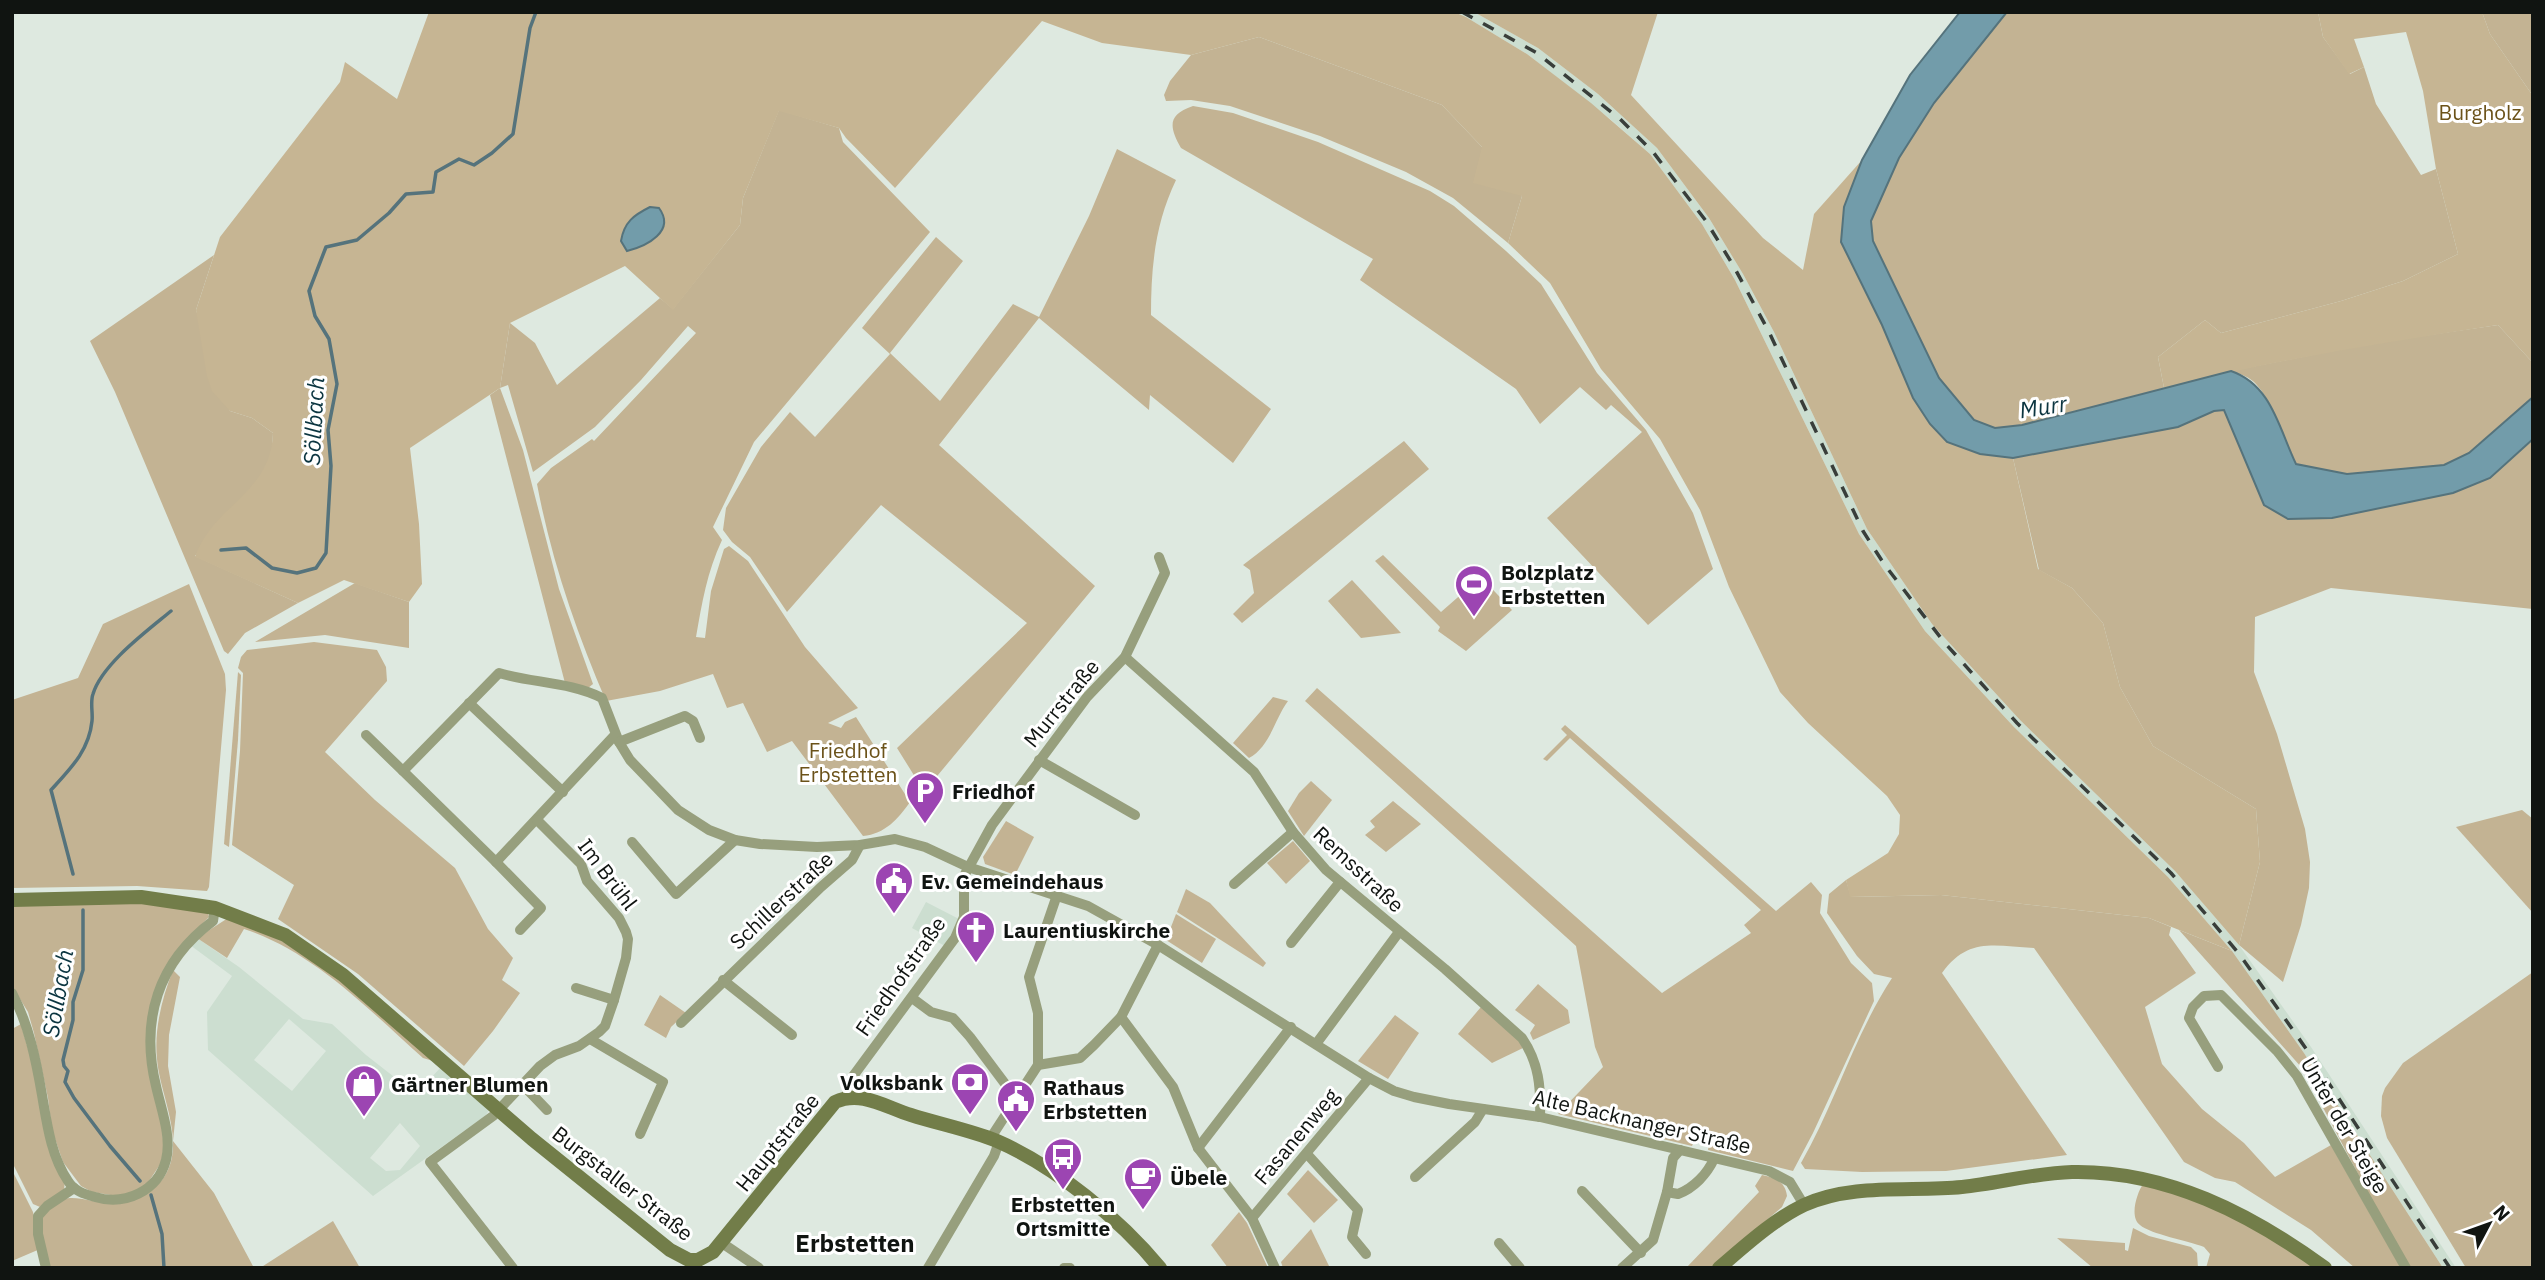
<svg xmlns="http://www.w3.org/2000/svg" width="2545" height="1280" font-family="'IBM Plex Sans',sans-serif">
	<rect width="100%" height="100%" fill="#dee9e0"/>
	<g fill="#ccded0" fill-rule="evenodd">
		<polygon points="1454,12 1474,12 1538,48 1598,94 1657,148 1709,218 1743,274 1774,332 1867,529 1932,624 2020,720 2175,871 2239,945 2311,1047 2456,1268 2443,1268 2304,1053 2232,951 2168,877 2014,727 1925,631 1859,534 1735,280 1702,224 1650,154 1610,119 1527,54 1466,17"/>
		<polygon points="926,902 959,919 945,946 912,928"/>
		<path d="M 197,938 L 239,967 L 303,1019 L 332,1024 L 366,1055 L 416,1094 L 442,1066 L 471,1096 L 490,1109 L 485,1116 L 373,1196 L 208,1050 L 207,1012 L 232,976 L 190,945 ZM 289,1019 L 326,1051 L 292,1091 L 254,1060 ZM 400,1123 L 420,1146 L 400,1170 L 386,1171 L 370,1158 Z"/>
	</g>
	<g fill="#c3b393">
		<polygon points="2007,12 2318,12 2323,37 2350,74 2364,67 2376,104 2421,175 2436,169 2458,254 2403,281 2341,301 2221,333 2205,320 2158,357 2164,388 2022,425 1995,428 1974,420 1939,378 1873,240 1871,221 1899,158 1934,103"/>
		<polygon points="2482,12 2533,12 2533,96 2490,34"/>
		<polygon points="1259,37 1442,105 1482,147 1522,196 1508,243 1453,198 1406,172 1320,136 1230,106 1191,100 1166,101 1164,95 1170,81 1191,55"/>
		<path d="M 1193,106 L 1233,113 L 1318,142 L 1430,191 L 1454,206 L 1506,251 L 1541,284 L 1597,373 L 1646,430 L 1693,513 L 1713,569 L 1648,625 L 1547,518 L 1642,432 L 1611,405 L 1606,410 L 1580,387 L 1540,424 L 1516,389 L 1360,280 L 1373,259 L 1181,148 C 1170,128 1166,115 1193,106 Z"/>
		<path d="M 779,110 L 839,128 L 843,142 L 930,232 L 754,442 L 713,527 L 722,540 C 707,572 702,603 696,637 L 705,638 L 711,591 L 724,549 L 729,546 L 748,561 L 805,647 L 858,708 L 828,723 L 841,728 L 845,722 L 856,717 L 910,802 C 898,819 885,834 863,836 L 792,741 L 767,752 L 743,703 L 727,708 L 713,674 L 660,691 L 606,701 C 576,631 551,559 537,484 L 551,468 L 592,439 L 594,441 L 696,333 L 688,326 L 641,380 L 595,427 L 533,472 L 508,385 L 500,388 L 523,450 L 559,589 L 593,684 L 588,688 L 565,683 L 490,395 L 500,388 L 510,323 L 535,343 L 557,385 L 660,298 L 673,309 L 740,225 L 743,198 Z"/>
		<path d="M 1117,149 L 1176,180 C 1155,224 1151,267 1151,315 L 1271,409 L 1233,463 L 1150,395 L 1149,410 L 1039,318 L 939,445 L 1095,586 L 938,775 L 925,793 L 897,748 L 1027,623 L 881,505 L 787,612 L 750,557 L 732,542 L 723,530 L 726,508 L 761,447 L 790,412 L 815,437 L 890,354 L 862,328 L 936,237 L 963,261 L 890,353 L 940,401 L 1013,304 L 1039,317 L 1089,216 Z"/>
		<polygon points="214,255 196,310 230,411 252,418 273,433 272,452 265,471 195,556 298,603 245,633 228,654 224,651 115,392 90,341"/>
		<path d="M 2498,325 L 2533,363 L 2533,397 L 2469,453 L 2444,465 L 2347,474 L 2295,464 C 2284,439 2275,405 2256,384 C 2250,377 2240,374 2231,371 L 2368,344 Z"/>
		<polygon points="2224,410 2231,423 2332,518 2453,493 2490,478 2533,440 2533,609 2331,588 2255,617 2254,672 2277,734 2305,829 2310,862 2309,888 2301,925 2283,982 2239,945 2260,862 2256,809 2153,746 2120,687 2103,623 2072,588 2039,570 2013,458 2129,434 2178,427 2214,411"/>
		<polygon points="1404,441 1429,469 1242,623 1233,614 1254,593 1250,570 1243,565"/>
		<polygon points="1383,555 1441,612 1481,577 1512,610 1466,651 1438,631 1440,627 1375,561"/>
		<polygon points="1352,580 1401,633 1361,638 1328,601"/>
		<polygon points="355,583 409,602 409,648 325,635 255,642"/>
		<polygon points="189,584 225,674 226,690 209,887 207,891 137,886 12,888 12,700 78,678 103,624"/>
		<polygon points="314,642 377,650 386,667 387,681 325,752 375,800 455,868 488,929 513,958 502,980 520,993 493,1031 464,1066 358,974 278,919 294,885 232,845 240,751 243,673 238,668 241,657 247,650"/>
		<polygon points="238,672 241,675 238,740 229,847 224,844"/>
		<polygon points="1317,688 1662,993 1751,933 1744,925 1761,910 1570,738 1547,761 1543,759 1567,735 1561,729 1565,725 1776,911 1811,882 1822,895 1820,913 1851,963 1872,983 1874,1001 1813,1133 1793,1171 1708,1150 1709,1143 1695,1139 1692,1146 1558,1114 1603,1067 1595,1047 1576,946 1305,701"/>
		<path d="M 1273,697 L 1288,701 C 1275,718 1270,747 1249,758 L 1233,743 Z"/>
		<polygon points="1311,781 1332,800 1304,836 1288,811 1299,793"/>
		<polygon points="1393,801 1421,824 1386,852 1365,835 1375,827 1370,821"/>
		<polygon points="2522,810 2533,819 2533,913 2456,827"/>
		<polygon points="1006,821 1034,837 1015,875 985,864 983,857"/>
		<polygon points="1293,841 1310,861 1286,884 1267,863"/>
		<path d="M 1846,880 L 1851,897 L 1941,895 L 2149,918 L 2171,927 L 2169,935 L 2196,973 L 2145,1007 L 2162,1064 L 2202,1109 L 2244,1143 L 2275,1177 L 2331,1145 L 2401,1268 L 2355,1268 L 2311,1230 L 2235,1182 L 2215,1178 L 2184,1162 L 2034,948 C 1994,946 1968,937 1942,973 L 2067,1155 L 1946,1171 L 1862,1172 L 1805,1169 L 1801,1163 C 1835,1104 1854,1036 1892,978 L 1874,974 L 1857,956 L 1827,913 L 1829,894 Z"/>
		<polygon points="1186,889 1210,903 1266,963 1263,967 1177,912"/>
		<polygon points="148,903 208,912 209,917 176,951 149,1017 164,1148 161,1163 147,1184 133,1193 117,1196 92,1192 81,1186 63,1162 52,1130 48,1098 34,1033 28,1012 12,986 12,905"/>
		<polygon points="1176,914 1216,939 1202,963 1166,940"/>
		<path d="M 228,918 L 262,930 L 316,960 L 433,1061 L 423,1058 C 369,1010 314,952 244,929 L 227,958 L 197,938 Z"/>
		<polygon points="2179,930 2232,951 2304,1053 2443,1268 2411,1268 2392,1238 2302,1068"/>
		<path d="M 173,970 L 180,977 L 169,1035 L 168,1066 L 176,1112 L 173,1141 L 214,1193 L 254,1268 L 49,1268 L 42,1234 L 41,1220 C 62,1183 84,1204 112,1203 C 132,1203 156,1192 166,1174 C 185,1139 160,1095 157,1059 C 154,1029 162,998 173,970 Z"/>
		<polygon points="2533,972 2533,1268 2466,1268 2387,1138 2381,1116 2382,1096 2385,1088 2403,1063"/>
		<polygon points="1538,984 1568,1010 1570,1023 1533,1040 1530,1033 1535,1025 1515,1010"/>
		<polygon points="660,995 686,1013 671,1027 666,1038 644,1025"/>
		<polygon points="1481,1007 1519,1041 1523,1048 1492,1063 1458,1034"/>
		<polygon points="1395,1015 1419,1033 1388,1079 1358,1061"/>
		<polygon points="21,1024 65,1181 64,1190 40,1207 33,1204 12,1162 12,1029"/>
		<polygon points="12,1170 33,1212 40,1249 12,1261"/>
		<polygon points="1308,1170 1338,1200 1314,1223 1287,1194"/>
		<path d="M 1762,1175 C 1775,1178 1785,1181 1787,1196 L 1782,1207 L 1710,1268 L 1686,1268 L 1759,1192 L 1755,1186 Z"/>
		<path d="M 2143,1184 L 2178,1193 L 2242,1221 L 2317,1268 L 2206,1268 L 2210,1254 L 2204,1247 C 2189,1241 2150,1234 2140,1225 C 2129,1217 2137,1193 2143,1184 Z"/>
		<polygon points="1239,1212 1247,1223 1268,1268 1228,1268 1211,1245"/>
		<polygon points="333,1221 360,1268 260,1268"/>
		<polygon points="2133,1228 2149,1236 2191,1247 2197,1253 2198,1268 2093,1268 2057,1238 2125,1243 2125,1250 2128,1251"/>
		<polygon points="1311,1229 1330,1268 1283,1268 1281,1262"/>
	</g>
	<g fill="#c6b593">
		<path d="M 429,12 L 1454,12 L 1466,17 L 1527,54 L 1591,103 L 1650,154 L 1702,224 L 1735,280 L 1859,534 L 1925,631 L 2014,727 L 2168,877 L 2232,951 L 2149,918 L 1941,895 L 1850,897 L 1846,880 L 1888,853 L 1899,834 L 1900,815 L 1887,796 L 1808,723 L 1780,692 L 1729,587 L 1700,510 L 1660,439 L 1601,369 L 1550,283 L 1508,243 L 1522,196 L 1473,183 L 1482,147 L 1442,105 L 1259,37 L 1191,55 L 1102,43 L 1042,21 L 895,188 L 846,138 L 839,128 L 779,111 L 743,198 L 740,225 L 673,310 L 625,266 L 510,323 L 500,388 L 410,448 L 419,524 L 422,584 L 409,602 L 344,580 L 298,603 L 200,559 L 195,557 C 214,504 271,494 273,433 L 252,418 L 230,411 L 212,391 L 207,376 L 196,310 L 220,237 L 340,82 L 345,62 L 397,99 Z"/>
		<polygon points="1474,12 1658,12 1631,95 1763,238 1803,270 1814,214 1862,160 1844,207 1841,242 1882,325 1913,398 1930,424 1980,454 2013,458 2038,569 2072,588 2103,623 2120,687 2153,746 2256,809 2260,862 2239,945 2175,871 2020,720 1932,624 1867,529 1774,332 1743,274 1709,218 1657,148 1598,94 1538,48"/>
		<path d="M 2318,12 L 2482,12 L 2490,34 L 2533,96 L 2533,363 L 2498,325 C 2386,342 2274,360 2164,388 L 2158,357 L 2205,320 L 2221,333 L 2341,301 L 2403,281 L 2458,254 L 2436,169 L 2423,91 L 2406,32 L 2354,39 L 2364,67 L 2349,74 L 2323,37 Z"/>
	</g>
	<g fill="#729caa" stroke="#55737c" stroke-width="2">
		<path d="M 1960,12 L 2007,12 L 1934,103 L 1899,158 L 1871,221 L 1873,241 L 1939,378 L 1974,420 L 1995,428 L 2022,425 L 2231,371 C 2272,385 2279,429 2296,464 L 2347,474 L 2444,465 L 2469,453 L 2533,397 L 2533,439 L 2490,478 L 2453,493 L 2332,518 L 2288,519 L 2264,505 L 2224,410 L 2214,411 L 2178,427 L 2013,458 L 1980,454 L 1947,442 L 1930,424 L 1913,398 L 1882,325 L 1841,242 L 1844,207 L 1862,160 L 1910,75 Z"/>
		<path d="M 650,207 L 659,208 C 676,231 647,246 627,251 L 621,241 C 624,222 634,215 650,207 Z"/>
	</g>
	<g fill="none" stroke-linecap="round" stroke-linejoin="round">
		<g stroke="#55737c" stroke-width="3.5">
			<polyline points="221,550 246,548 272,568 297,573 316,568 326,553 331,466 328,430 337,384 329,339 315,316 309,291 326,247 357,240 389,213 406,194 433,192 436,172 459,159 474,165 492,153 513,134 530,28 536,12"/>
			<path d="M 73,874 L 51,790 C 70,769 89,751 92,721 C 93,713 90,702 93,694 C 102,664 147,631 171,611"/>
			<polyline points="83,910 83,970 73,1002 73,1020 63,1060 64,1066 68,1071 65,1082 74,1098 110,1146 140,1181"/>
			<polyline points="151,1195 162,1234 164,1268"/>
		</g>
		<g stroke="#979f7d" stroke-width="10">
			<path d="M 1125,657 L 1254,772 L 1293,832 L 1326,870 L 1445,969 L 1522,1038 C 1539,1063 1541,1087 1540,1117"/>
			<polyline points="469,703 563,792"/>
			<polyline points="366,735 403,771"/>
			<path d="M 615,735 L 496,862 L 403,771 L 499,673 C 532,683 571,682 602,698 L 619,742 L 630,760 L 678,810 L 709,830 L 735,840 L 760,844 L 817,847 L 860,845 L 895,839 L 925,847 L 968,867 L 1088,906 L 1158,945 L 1369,1078 L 1394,1091 L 1414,1097 L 1449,1104 L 1540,1117 L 1769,1171 L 1790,1182 L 1804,1205"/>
			<polyline points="619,742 685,716 693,721 700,738"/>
			<polyline points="1039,760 1135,815"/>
			<polyline points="632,842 676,894 735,840"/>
			<polyline points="496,862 541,908 520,930"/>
			<polyline points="1234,884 1293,832"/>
			<polyline points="1291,943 1340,882"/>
			<polyline points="723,980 792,1035"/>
			<polyline points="576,988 614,1000"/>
			<path d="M 12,993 C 29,1025 36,1060 42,1095 C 47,1124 51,1156 68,1181 C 74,1191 84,1194 95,1197 C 125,1206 158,1191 166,1160 C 172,1137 161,1109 156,1086 C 140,1020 158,962 213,921 L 215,908"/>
			<polyline points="912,998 931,1012 953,1018 970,1037 1015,1097"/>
			<polyline points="1121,1017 1173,1087 1198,1148 1252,1218 1275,1268"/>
			<polyline points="681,1023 821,887 852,860 860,845"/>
			<polyline points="590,1039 663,1082 640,1134"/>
			<polyline points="1316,1044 1399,932"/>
			<polyline points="1038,1065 1080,1058 1094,1045 1121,1017 1158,945"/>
			<polyline points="2218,1067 2189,1018 2193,1007 2204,996 2221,995 2277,1051 2297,1076 2406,1268"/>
			<polyline points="522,1084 547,1110"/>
			<polyline points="847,1096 848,1083 955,938 964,917 964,876 992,825 1087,697 1125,657 1165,573 1159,557"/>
			<polyline points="990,1139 1038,1065 1038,1013 1029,977 1057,895"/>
			<polyline points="1198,1148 1291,1027"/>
			<polyline points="1307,1154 1358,1210 1352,1237 1366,1254"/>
			<polyline points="1415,1177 1475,1122 1483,1109"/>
			<polyline points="1582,1191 1641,1253"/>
			<path d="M 1667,1192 L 1678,1194 C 1694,1188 1707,1174 1714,1159"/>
			<polyline points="1252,1218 1369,1078"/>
			<polyline points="722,1243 759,1268"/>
			<polyline points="1499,1243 1520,1268"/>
			<polyline points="46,1268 38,1234 38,1216 47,1206 74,1188"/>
			<polyline points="513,1268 430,1162 493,1116 540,1066 555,1055 579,1046 599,1032 605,1026 614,1000 626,958 628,939 626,932 619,918 587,881 581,864 537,820"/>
			<polyline points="928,1268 994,1156 999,1142"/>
			<polyline points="1064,1268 1070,1268"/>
			<polyline points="1622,1268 1653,1240 1667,1192 1673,1158 1680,1150"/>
		</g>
		<g stroke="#727d49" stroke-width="14">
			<path d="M 12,900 L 141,897 L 215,908 L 285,935 L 343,975 L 532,1139 L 670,1250 L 689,1260 L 698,1260 L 713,1252 L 835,1102 C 861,1090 885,1107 911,1115 C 939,1124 970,1130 997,1141 C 1055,1166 1121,1220 1160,1268"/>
			<path d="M 1719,1268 C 1746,1245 1773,1220 1804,1205 C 1852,1183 1910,1192 1962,1187 C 1999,1183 2035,1173 2072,1172 C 2166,1170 2251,1214 2325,1268"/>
		</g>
		<polyline stroke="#393e3a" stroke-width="3.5" stroke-dasharray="12 12" stroke-linecap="butt" points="1462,12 1537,53 1620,119 1653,152 1706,221 1733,265 1769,332 1863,531 1884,564 1944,642 2017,723 2171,873 2240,955 2307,1050 2450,1268"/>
	</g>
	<defs>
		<symbol id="stadium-pin" viewBox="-11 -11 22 30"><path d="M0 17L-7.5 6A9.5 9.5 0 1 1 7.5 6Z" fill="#9c45b2" stroke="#fff"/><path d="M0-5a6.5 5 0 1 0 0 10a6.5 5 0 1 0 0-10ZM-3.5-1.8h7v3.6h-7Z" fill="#fff"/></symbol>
		<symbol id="parking-pin" viewBox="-11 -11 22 30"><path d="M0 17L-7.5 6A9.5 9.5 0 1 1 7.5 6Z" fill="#9c45b2" stroke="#fff"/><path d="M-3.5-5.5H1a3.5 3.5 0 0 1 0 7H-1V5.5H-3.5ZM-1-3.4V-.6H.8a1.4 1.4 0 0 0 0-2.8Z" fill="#fff"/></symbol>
		<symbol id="civic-pin" viewBox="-11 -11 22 30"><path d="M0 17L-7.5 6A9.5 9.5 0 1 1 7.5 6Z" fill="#9c45b2" stroke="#fff"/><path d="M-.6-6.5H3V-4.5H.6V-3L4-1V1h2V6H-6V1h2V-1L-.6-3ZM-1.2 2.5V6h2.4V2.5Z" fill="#fff"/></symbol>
		<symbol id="church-pin" viewBox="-11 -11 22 30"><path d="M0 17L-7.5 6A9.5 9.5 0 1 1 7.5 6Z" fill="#9c45b2" stroke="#fff"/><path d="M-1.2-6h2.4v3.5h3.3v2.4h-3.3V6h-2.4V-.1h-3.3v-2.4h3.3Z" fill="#fff"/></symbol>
		<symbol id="bank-pin" viewBox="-11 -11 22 30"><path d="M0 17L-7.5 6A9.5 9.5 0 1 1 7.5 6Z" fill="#9c45b2" stroke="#fff"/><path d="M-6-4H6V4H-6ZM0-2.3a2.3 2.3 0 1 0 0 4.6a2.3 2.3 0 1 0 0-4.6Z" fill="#fff"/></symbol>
		<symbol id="shop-pin" viewBox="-11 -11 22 30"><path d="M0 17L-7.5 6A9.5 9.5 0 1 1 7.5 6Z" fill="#9c45b2" stroke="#fff"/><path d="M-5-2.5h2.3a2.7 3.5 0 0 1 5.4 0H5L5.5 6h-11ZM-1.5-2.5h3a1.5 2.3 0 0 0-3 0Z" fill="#fff"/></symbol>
		<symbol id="bus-pin" viewBox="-11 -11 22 30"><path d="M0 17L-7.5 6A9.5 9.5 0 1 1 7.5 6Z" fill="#9c45b2" stroke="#fff"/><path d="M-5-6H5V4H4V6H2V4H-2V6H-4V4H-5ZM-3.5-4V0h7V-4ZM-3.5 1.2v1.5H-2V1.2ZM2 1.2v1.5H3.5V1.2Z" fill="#fff"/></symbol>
		<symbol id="cafe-pin" viewBox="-11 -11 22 30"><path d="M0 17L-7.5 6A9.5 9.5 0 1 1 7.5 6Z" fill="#9c45b2" stroke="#fff"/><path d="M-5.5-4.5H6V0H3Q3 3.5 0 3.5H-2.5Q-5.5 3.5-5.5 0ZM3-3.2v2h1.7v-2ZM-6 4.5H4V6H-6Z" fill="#fff"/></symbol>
	</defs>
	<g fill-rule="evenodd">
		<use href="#stadium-pin" x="1452" y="562" width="44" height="60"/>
		<use href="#parking-pin" x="903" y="769" width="44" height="60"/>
		<use href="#civic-pin" x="872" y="859" width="44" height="60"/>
		<use href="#church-pin" x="954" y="908" width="44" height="60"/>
		<use href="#bank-pin" x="948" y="1060" width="44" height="60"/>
		<use href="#shop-pin" x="342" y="1062" width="44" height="60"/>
		<use href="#civic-pin" x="994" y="1077" width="44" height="60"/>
		<use href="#bus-pin" x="1041" y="1135" width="44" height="60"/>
		<use href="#cafe-pin" x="1121" y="1155" width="44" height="60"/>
	</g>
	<g text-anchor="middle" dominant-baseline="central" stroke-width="6" stroke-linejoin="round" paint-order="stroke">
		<g font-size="21" fill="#6b5219" stroke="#fff">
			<text x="2480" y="112">Burgholz</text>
			<text x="848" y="750">Friedhof<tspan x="848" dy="24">Erbstetten</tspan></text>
		</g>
		<g font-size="21" font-weight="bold" fill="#101411" stroke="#fff" text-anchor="start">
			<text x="1501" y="572">Bolzplatz<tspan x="1501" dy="24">Erbstetten</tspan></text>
			<text x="952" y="791">Friedhof</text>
			<text x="921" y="881">Ev. Gemeindehaus</text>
			<text x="1003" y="930">Laurentiuskirche</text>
			<text x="943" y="1082" text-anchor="end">Volksbank</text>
			<text x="391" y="1084">Gärtner Blumen</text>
			<text x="1043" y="1087">Rathaus<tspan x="1043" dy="24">Erbstetten</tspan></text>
			<text x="1170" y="1177">Übele</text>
			<text x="1063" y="1204" text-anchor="middle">Erbstetten<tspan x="1063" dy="24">Ortsmitte</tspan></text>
		</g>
		<g font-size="21" fill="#101411" stroke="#fff">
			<text transform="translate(1061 703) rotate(-51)">Murrstraße</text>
			<text transform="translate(1359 869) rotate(43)">Remsstraße</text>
			<text transform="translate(608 874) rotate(53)">Im Brühl</text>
			<text transform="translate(781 900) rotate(-43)">Schillerstraße</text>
			<text transform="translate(900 976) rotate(-55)">Friedhofstraße</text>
			<text transform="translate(1642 1121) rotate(13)">Alte Backnanger Straße</text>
			<text transform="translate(2345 1125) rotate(60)">Unter der Steige</text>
			<text transform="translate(1296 1136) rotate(-50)">Fasanenweg</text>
			<text transform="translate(777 1142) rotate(-51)">Hauptstraße</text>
			<text transform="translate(623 1183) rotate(38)">Burgstaller Straße</text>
		</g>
		<g font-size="23" font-style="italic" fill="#0b3540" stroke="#fff">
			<text transform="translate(2043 406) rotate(-9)">Murr</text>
			<text transform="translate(313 421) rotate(-87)">Söllbach</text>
			<text transform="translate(57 993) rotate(-80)">Söllbach</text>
		</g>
		<g font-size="24" font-weight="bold" fill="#101411" stroke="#fff">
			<text x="855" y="1243">Erbstetten</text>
		</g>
	</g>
	<rect width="2545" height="1280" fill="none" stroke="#101411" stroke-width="28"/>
	<g transform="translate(2489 1224) rotate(49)" stroke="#ffffff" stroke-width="5" paint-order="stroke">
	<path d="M0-5L12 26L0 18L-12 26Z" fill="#101411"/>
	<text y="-10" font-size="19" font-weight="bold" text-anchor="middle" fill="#101411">N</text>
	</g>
</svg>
